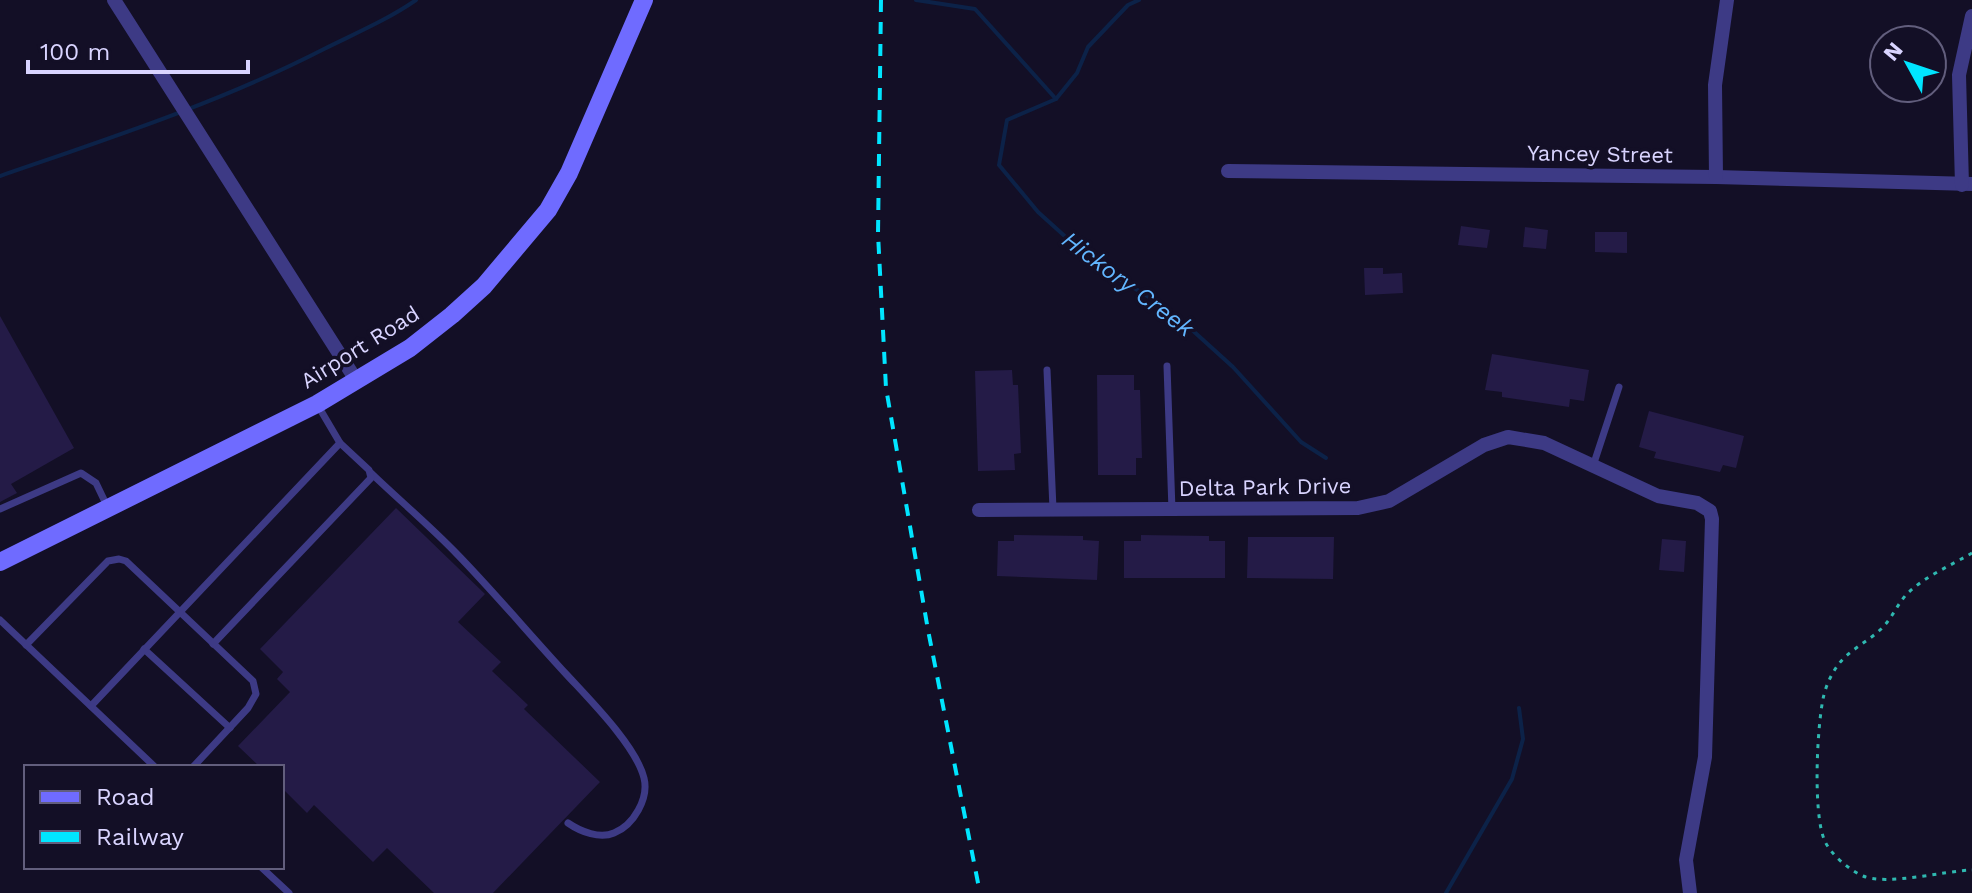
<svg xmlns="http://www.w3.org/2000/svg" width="1972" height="893" font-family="'Work Sans',sans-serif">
	<rect width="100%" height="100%" fill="#130f26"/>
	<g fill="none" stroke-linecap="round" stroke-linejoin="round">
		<g stroke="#0c2248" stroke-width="4">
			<polyline points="916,0 975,9 1056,99"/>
			<polyline points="1139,0 1128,5 1088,47 1077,73 1056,99 1007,120 999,165 1038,212 1099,267 1149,297 1191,329 1233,367 1301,442 1326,458"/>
			<path d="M 0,176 C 110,138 221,102 324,49 C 356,33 387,20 416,0"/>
			<polyline points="1446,893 1512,779 1523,739 1519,708"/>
		</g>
	</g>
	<g fill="#241b47">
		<polygon points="1461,226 1490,230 1487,248 1458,245"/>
		<polygon points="1525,227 1548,230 1546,249 1523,247"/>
		<polygon points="1595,232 1627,232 1627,253 1595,252"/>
		<polygon points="1364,268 1383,268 1383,274 1402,273 1403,293 1365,295"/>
		<polygon points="0,316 74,448 11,484 17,493 0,502"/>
		<polygon points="1492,354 1589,370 1584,401 1570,399 1569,407 1502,397 1502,392 1485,390"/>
		<polygon points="1012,370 1013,385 1018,385 1021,453 1014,454 1015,470 978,471 975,371"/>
		<polygon points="1097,375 1134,375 1134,390 1140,390 1142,458 1136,458 1136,475 1098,475"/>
		<polygon points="1649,411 1744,436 1736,468 1723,465 1720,472 1654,458 1656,452 1639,447"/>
		<polygon points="396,508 485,594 458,622 501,662 492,671 528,705 524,709 600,782 493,893 434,893 387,848 373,862 314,805 307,813 282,788 282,767 260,767 238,746 290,692 277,679 283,672 260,649"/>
		<polygon points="1014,535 1083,536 1083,540 1099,541 1097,580 997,576 998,541 1014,541"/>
		<polygon points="1141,535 1209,536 1209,541 1225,541 1225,578 1124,578 1124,541 1141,541"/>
		<polygon points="1248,537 1334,537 1333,579 1247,578"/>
		<polygon points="1662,539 1686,541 1684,572 1659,570"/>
	</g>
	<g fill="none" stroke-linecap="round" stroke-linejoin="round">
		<path stroke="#2fb8b0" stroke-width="3" stroke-dasharray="4 6" stroke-linecap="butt" d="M 1972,553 C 1950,566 1923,577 1905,596 C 1896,607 1891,620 1880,630 C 1867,642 1848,651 1838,665 C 1831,674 1825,688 1823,699 C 1817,729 1813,811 1824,839 C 1829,853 1849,870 1863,876 C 1887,886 1943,871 1972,870"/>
		<g stroke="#3d3a85" stroke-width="7">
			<polyline points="1167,366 1172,510"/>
			<polyline points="1047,370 1053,509"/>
			<polyline points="317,404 340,443"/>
			<polyline points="1593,466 1619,387"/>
			<path d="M 371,473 C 399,500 429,525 456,553 C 494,592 530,635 567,675 C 590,700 636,746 644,778 C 649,798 634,825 614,833 C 600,839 581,832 568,823"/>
			<polyline points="0,509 81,473 96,483 107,506"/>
			<polyline points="0,620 155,767"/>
			<polyline points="26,645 108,561 119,559 126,561 253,681 256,694 248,708 193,767"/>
			<polyline points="144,649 230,728"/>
			<polyline points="91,706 340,443 369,470 371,478 213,644"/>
			<polyline points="261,867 289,893"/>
		</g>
		<g stroke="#3d3a85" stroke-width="14">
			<polyline points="114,0 356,380"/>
			<polyline points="1228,171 1716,177 1972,184"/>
			<polyline points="1716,177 1715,85 1727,0"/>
			<polyline points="1962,185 1959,75 1972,16"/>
			<polyline points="979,510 1358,508 1389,501 1484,445 1508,437 1544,443 1658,496 1697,503 1710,511 1712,519 1705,757 1686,860 1690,893"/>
		</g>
		<polyline stroke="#6f6bff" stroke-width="18" points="0,562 317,404 410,348 452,315 484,286 548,210 569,173 644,0"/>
		<polyline stroke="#00e5ff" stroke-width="4" stroke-dasharray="12 10" stroke-linecap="butt" points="881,0 878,234 886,388 928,630 980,893"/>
	</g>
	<g text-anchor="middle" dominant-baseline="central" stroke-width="7" stroke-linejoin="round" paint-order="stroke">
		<g font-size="22" fill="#d9d4ff" stroke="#130f26">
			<text transform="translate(1600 154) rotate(1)">Yancey Street</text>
			<text transform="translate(360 347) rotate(-32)">Airport Road</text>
			<text transform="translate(1265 487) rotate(-1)">Delta Park Drive</text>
		</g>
		<g font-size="24" font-style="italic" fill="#62b6ff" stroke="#130f26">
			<text transform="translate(1128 284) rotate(37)">Hickory Creek</text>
		</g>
	</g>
	<rect x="24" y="765" width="260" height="104" fill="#130f26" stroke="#625e7d" stroke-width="2"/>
	<rect x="40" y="791" width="40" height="12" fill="#6f6bff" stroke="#625e7d" stroke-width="2"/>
	<text x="96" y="805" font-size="24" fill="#d9d4ff">Road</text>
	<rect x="40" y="831" width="40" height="12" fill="#00e5ff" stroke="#625e7d" stroke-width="2"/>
	<text x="96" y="845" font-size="24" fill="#d9d4ff">Railway</text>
	<g transform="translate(1908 64) rotate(310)"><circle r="38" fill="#130f26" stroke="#625e7d" stroke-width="2"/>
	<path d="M0-6L14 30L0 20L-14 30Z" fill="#00e5ff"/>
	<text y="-12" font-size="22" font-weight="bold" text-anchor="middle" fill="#d9d4ff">N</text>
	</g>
	<path d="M28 60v12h220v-12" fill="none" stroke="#d9d4ff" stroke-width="4"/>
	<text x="40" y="60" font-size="24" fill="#d9d4ff" stroke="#130f26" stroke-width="6" paint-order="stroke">100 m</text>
</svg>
